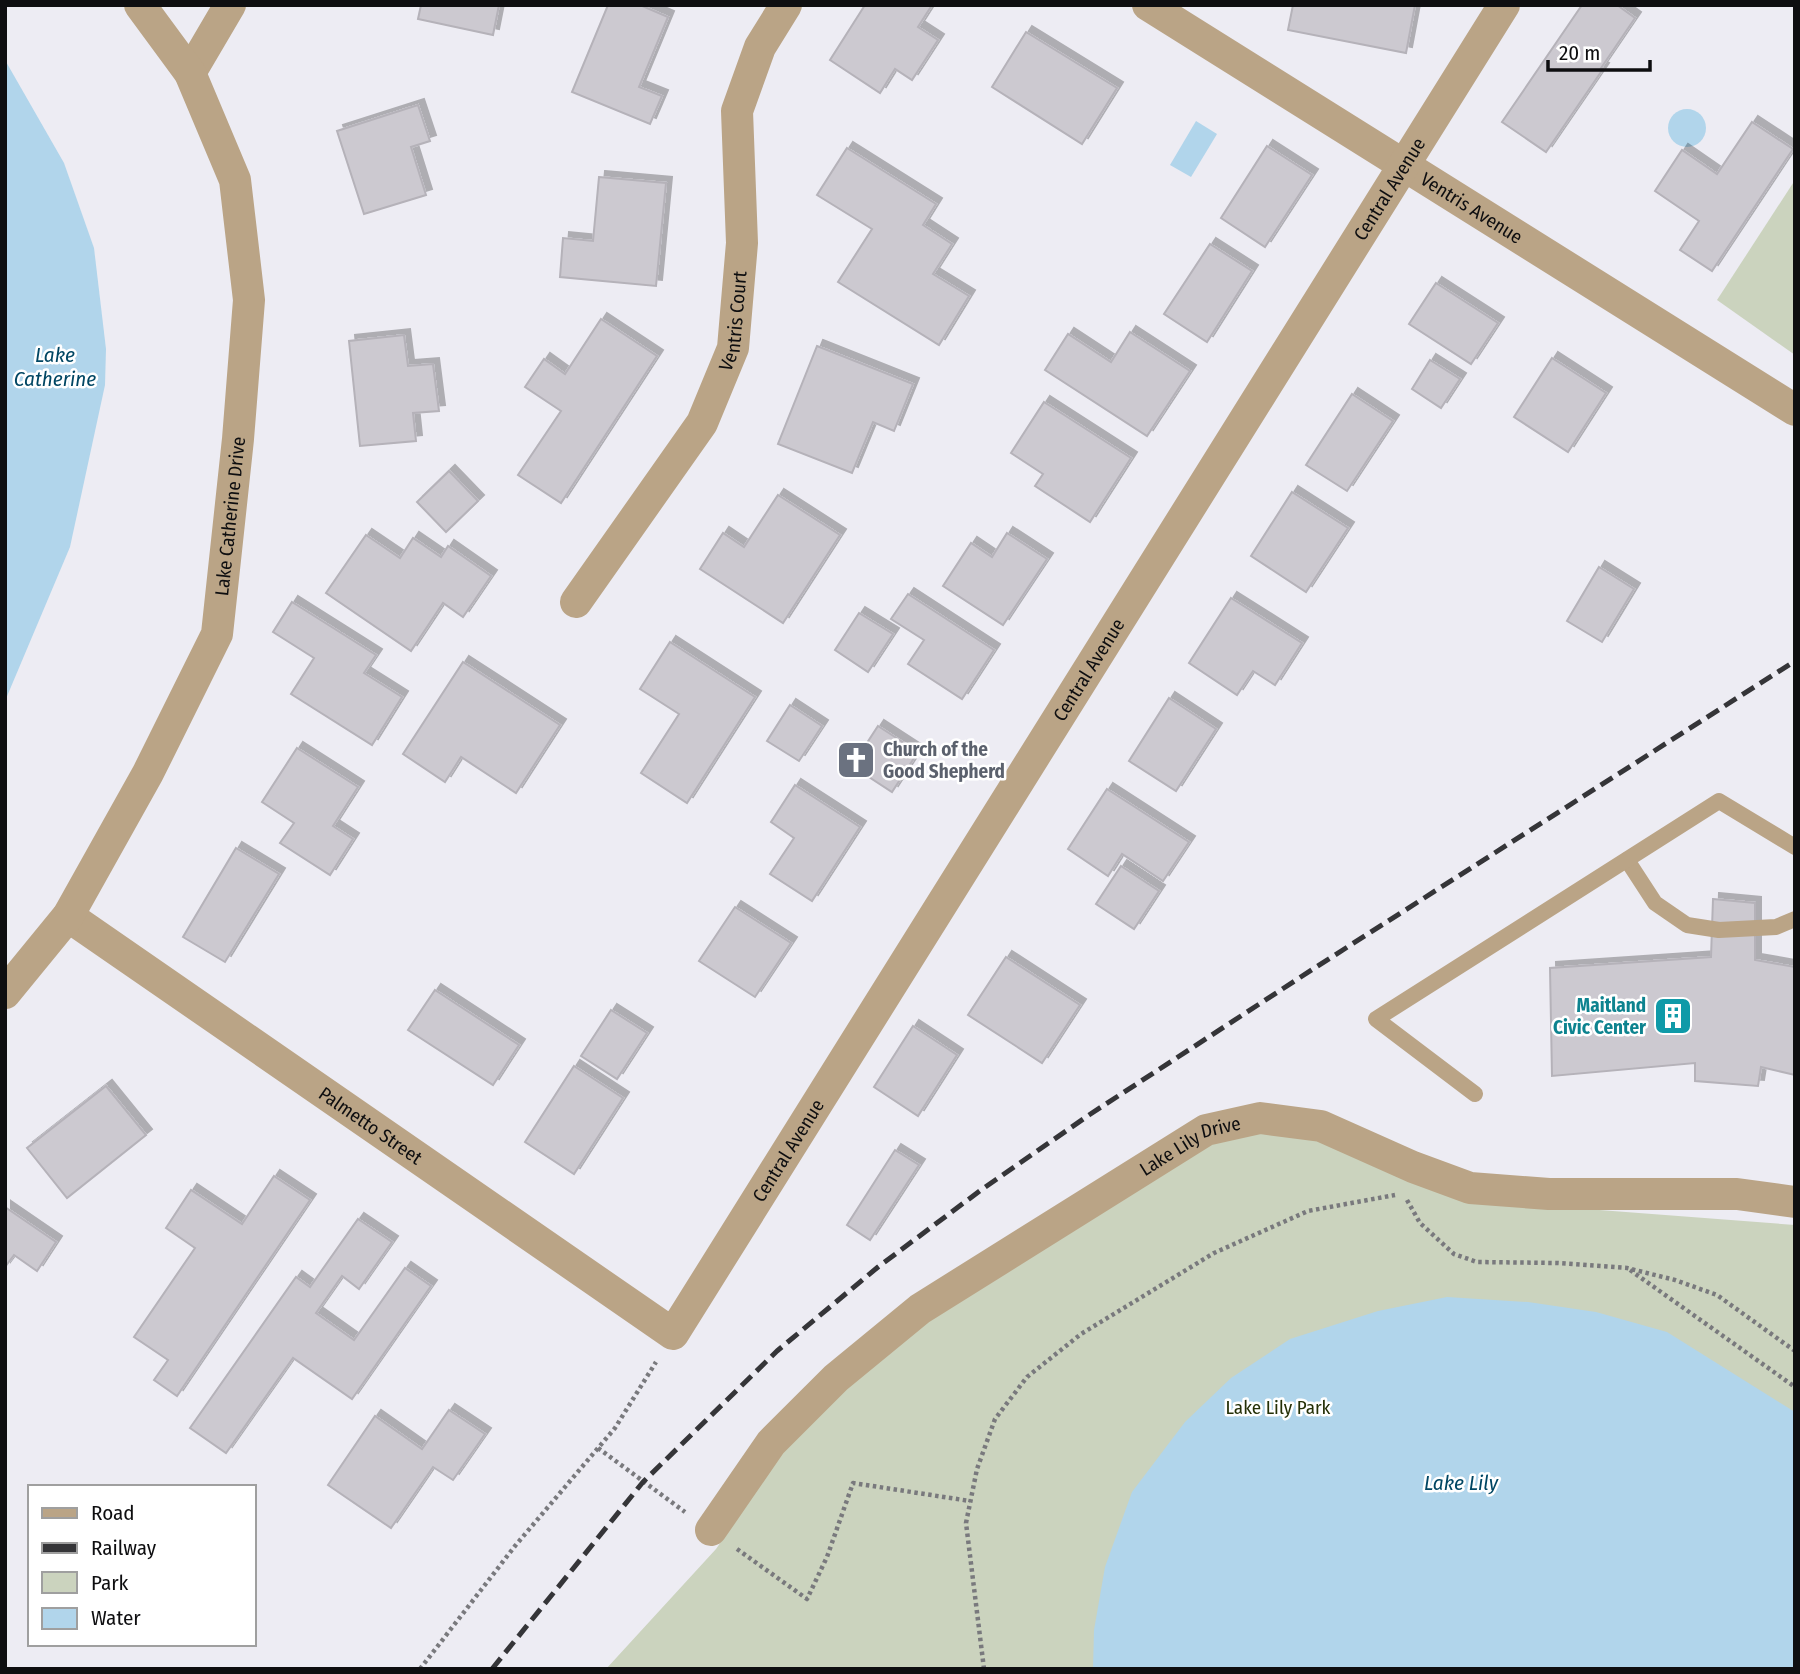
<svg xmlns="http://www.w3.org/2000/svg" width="1800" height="1674" font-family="'Fira Sans Condensed',sans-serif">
	<defs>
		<filter id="shadow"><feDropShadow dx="6" dy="-6" stdDeviation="0" flood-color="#0004"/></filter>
	</defs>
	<rect width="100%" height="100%" fill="#edecf3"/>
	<g fill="#cbd3be">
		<polygon points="1795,180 1795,355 1717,300"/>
		<polygon points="1259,1133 1318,1140 1467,1200 1795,1225 1795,1669 606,1669 716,1549 785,1449 848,1381 933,1314 1208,1141"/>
	</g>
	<g fill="#b1d5eb">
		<polygon points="5,60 64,163 94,248 106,349 105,385 70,547 5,701"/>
		<circle cx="1687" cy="128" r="19"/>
		<polygon points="1196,121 1217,134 1191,177 1170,165"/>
		<polygon points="1447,1297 1528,1302 1596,1312 1667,1332 1795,1412 1795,1669 1093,1669 1094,1630 1105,1567 1132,1492 1185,1422 1231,1378 1290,1339 1378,1311"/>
	</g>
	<g fill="#ccc9d0" stroke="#b5b2b9" stroke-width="2" filter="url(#shadow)">
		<polygon points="421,5 499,5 493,35 418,19"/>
		<polygon points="608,5 640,5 668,17 639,87 662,96 650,124 572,92"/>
		<polygon points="865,5 932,5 918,27 938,40 912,80 895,69 880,93 830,60"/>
		<polygon points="1293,5 1415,5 1406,53 1288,30"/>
		<polygon points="1582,5 1617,5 1635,18 1601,68 1603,69 1546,152 1502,122"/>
		<polygon points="1026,32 1117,88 1082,144 992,87"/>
		<polygon points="418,105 430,141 411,147 426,195 364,214 337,131"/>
		<polygon points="1752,122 1793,149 1712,271 1680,250 1699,221 1655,191 1682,150 1717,174"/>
		<polygon points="1267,146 1312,175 1265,247 1221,218"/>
		<polygon points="847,148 936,204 923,225 952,244 933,274 969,296 939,345 838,282 872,229 817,195"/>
		<polygon points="599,177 666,183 656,286 560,277 563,238 593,241"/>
		<polygon points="1210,244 1252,271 1207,342 1164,314"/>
		<polygon points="1436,283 1498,323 1471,364 1409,324"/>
		<polygon points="601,319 657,356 561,503 518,475 561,411 525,387 544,359 565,374"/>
		<polygon points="1130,332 1190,371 1147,436 1045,370 1068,334 1111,362"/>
		<polygon points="404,335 408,366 433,364 439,411 413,413 416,441 360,446 349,341"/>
		<polygon points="817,346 913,384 894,431 873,422 852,473 778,444"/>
		<polygon points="1552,358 1606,393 1568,452 1514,417"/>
		<polygon points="1430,360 1460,379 1441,408 1412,389"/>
		<polygon points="1352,394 1393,421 1347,491 1306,465"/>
		<polygon points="1044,402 1131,458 1090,522 1035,486 1043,474 1011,453"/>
		<polygon points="449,471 478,501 446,532 417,502"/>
		<polygon points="1292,492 1348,528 1306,592 1251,556"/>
		<polygon points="778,495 840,535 783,623 700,569 723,533 744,547"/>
		<polygon points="1007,533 1047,559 1003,625 943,586 971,543 992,557"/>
		<polygon points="366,535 400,558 413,538 441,557 448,546 491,576 463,617 443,603 411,651 326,593"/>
		<polygon points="1599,567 1634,589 1602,642 1567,621"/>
		<polygon points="908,594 994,650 962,699 908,664 924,640 891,619"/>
		<polygon points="1231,598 1302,643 1275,685 1253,671 1237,695 1189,663"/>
		<polygon points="292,602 376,655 364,673 402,697 372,745 291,694 314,658 273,632"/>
		<polygon points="859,613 893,634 868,672 835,650"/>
		<polygon points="670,642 755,697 687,803 641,773 679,714 640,689"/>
		<polygon points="463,662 560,725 516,793 461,757 445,782 403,754"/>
		<polygon points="1169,698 1216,729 1176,791 1129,761"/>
		<polygon points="790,705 822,726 799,761 767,741"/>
		<polygon points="878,726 918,752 892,792 852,766"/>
		<polygon points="297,748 358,787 333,826 353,839 330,875 280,843 294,823 262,802"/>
		<polygon points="795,785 860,827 812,901 770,874 794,838 771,822"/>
		<polygon points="1107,789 1189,842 1163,881 1122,854 1108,876 1068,849"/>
		<polygon points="236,848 279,874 225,962 183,937"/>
		<polygon points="1121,866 1159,891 1134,929 1096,904"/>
		<polygon points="1713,899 1755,903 1755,960 1795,967 1795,1075 1761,1067 1758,1086 1695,1081 1695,1063 1552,1076 1550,968 1711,957"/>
		<polygon points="735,907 791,943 755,997 699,961"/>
		<polygon points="1006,957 1080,1005 1042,1063 968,1015"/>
		<polygon points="435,990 519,1045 493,1085 408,1030"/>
		<polygon points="611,1010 647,1033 617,1079 581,1056"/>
		<polygon points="913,1026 957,1055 918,1116 874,1087"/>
		<polygon points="574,1066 623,1098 574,1174 525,1142"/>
		<polygon points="106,1086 146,1135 67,1198 27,1148"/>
		<polygon points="895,1150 919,1165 870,1240 847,1225"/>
		<polygon points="274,1176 310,1200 177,1396 154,1380 168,1360 134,1337 195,1248 166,1228 191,1190 242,1224"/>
		<polygon points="5,1207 56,1242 37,1271 14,1255 5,1267"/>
		<polygon points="358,1219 392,1242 359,1289 342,1276 316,1313 354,1340 405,1268 431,1286 352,1399 293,1358 226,1453 190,1428 296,1277 310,1287"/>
		<polygon points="449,1410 485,1434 453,1480 433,1467 391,1528 328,1485 375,1416 422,1449"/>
	</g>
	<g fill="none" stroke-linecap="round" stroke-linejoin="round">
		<g stroke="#79797d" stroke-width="4.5" stroke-dasharray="3.5 3.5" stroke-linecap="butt">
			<polyline points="1407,1200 1420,1223 1454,1254 1477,1262 1558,1263 1627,1268 1675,1280 1717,1295 1795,1351"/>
			<polyline points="1630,1270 1795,1387"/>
			<polyline points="598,1448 685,1512"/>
			<polyline points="737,1549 807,1599 827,1557 853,1483 970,1501"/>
			<polyline points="420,1669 515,1546 615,1428 656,1362"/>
			<polyline points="984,1669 966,1523 977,1469 995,1419 1027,1377 1081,1334 1214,1253 1308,1211 1395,1195"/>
		</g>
		<g stroke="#baa486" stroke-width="16">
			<polyline points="1627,860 1655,903 1687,925 1719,930 1776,927 1795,919"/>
			<polyline points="1475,1094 1376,1019 1719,801 1795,847"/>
		</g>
		<g stroke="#baa486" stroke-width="32">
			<path id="s1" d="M 1148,5 L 1795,410"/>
			<polyline points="190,73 230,5"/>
			<path id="s2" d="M 576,602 L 702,423 L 733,348 L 742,243 L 737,111 L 760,47 L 786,5"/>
			<path id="s3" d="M 68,916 L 673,1334 L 1504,5"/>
			<path id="s4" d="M 5,993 L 68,916 L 148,773 L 217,634 L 238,439 L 249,300 L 235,180 L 190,73 L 140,5"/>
			<path id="s5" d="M 711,1530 L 771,1443 L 836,1378 L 920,1309 L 1206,1130 L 1260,1118 L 1321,1126 L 1413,1167 L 1470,1188 L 1549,1194 L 1737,1194 L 1795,1202"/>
		</g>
		<polyline stroke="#353538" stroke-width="5" stroke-dasharray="14 7" stroke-linecap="butt" points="492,1669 643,1482 777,1351 878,1267 981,1190 1089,1115 1313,969 1795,661"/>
	</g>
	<defs>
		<symbol id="church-square" viewBox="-11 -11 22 22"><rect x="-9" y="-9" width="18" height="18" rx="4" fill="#6b7280" stroke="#fff"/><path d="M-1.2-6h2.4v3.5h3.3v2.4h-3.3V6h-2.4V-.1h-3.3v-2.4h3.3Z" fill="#fff"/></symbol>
		<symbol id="building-square" viewBox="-11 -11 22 22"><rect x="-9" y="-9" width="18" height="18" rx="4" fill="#0f9aa8" stroke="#fff"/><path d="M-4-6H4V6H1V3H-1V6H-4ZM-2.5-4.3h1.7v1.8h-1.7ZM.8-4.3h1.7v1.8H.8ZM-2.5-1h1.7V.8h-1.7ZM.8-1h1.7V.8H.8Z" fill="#fff"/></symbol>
	</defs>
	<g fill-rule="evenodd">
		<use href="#church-square" x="834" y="738" width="44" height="44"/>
		<use href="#building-square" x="1651" y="994" width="44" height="44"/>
	</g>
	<g text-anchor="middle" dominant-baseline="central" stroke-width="5" stroke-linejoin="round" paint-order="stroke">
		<g font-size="19" fill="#0e0e10" stroke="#fff">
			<text stroke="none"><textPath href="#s3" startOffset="2086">Central Avenue</textPath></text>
			<text stroke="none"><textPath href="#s1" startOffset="382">Ventris Avenue</textPath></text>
			<text stroke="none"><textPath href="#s2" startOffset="327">Ventris Court</textPath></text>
			<text stroke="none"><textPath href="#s4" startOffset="537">Lake Catherine Drive</textPath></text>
			<text stroke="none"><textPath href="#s3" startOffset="1519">Central Avenue</textPath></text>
			<text stroke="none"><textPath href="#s3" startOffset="368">Palmetto Street</textPath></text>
			<text stroke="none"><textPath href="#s5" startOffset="623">Lake Lily Drive</textPath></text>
			<text stroke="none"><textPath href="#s3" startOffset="952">Central Avenue</textPath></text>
		</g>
		<g font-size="19" font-weight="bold" fill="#5b616d" stroke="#fff" text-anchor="start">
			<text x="883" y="749">Church of the<tspan x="883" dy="22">Good Shepherd</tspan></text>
		</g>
		<g font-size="19" font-weight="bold" fill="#0d838f" stroke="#fff" text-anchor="end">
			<text x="1646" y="1005">Maitland<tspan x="1646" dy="22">Civic Center</tspan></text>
		</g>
		<g font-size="19" fill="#243007" stroke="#fff">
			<text x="1278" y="1407">Lake Lily Park</text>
		</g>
		<g font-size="21" font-style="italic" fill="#004663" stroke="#fff">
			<text x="55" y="355">Lake<tspan x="55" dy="24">Catherine</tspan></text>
			<text x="1461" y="1483">Lake Lily</text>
		</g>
	</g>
	<rect width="1800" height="1674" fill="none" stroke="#0e0e10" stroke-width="14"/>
	<rect x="28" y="1485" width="228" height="161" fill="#ffffff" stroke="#9f9f9f" stroke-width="2"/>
	<rect x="42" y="1508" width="35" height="10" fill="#baa486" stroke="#9f9f9f" stroke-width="2"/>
	<text x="91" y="1520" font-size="21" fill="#0e0e10">Road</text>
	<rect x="42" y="1543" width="35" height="10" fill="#353538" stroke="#9f9f9f" stroke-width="2"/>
	<text x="91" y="1555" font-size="21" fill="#0e0e10">Railway</text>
	<rect x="42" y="1572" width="35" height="21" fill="#cbd3be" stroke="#9f9f9f" stroke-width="2"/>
	<text x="91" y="1590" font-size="21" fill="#0e0e10">Park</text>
	<rect x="42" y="1608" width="35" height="21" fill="#b1d5eb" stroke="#9f9f9f" stroke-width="2"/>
	<text x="91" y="1625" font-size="21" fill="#0e0e10">Water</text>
	<path d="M1548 60v10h102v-10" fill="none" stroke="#0e0e10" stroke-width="3.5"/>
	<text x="1559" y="60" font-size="21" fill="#0e0e10" stroke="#ffffff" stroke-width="5" paint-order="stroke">20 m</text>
</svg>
